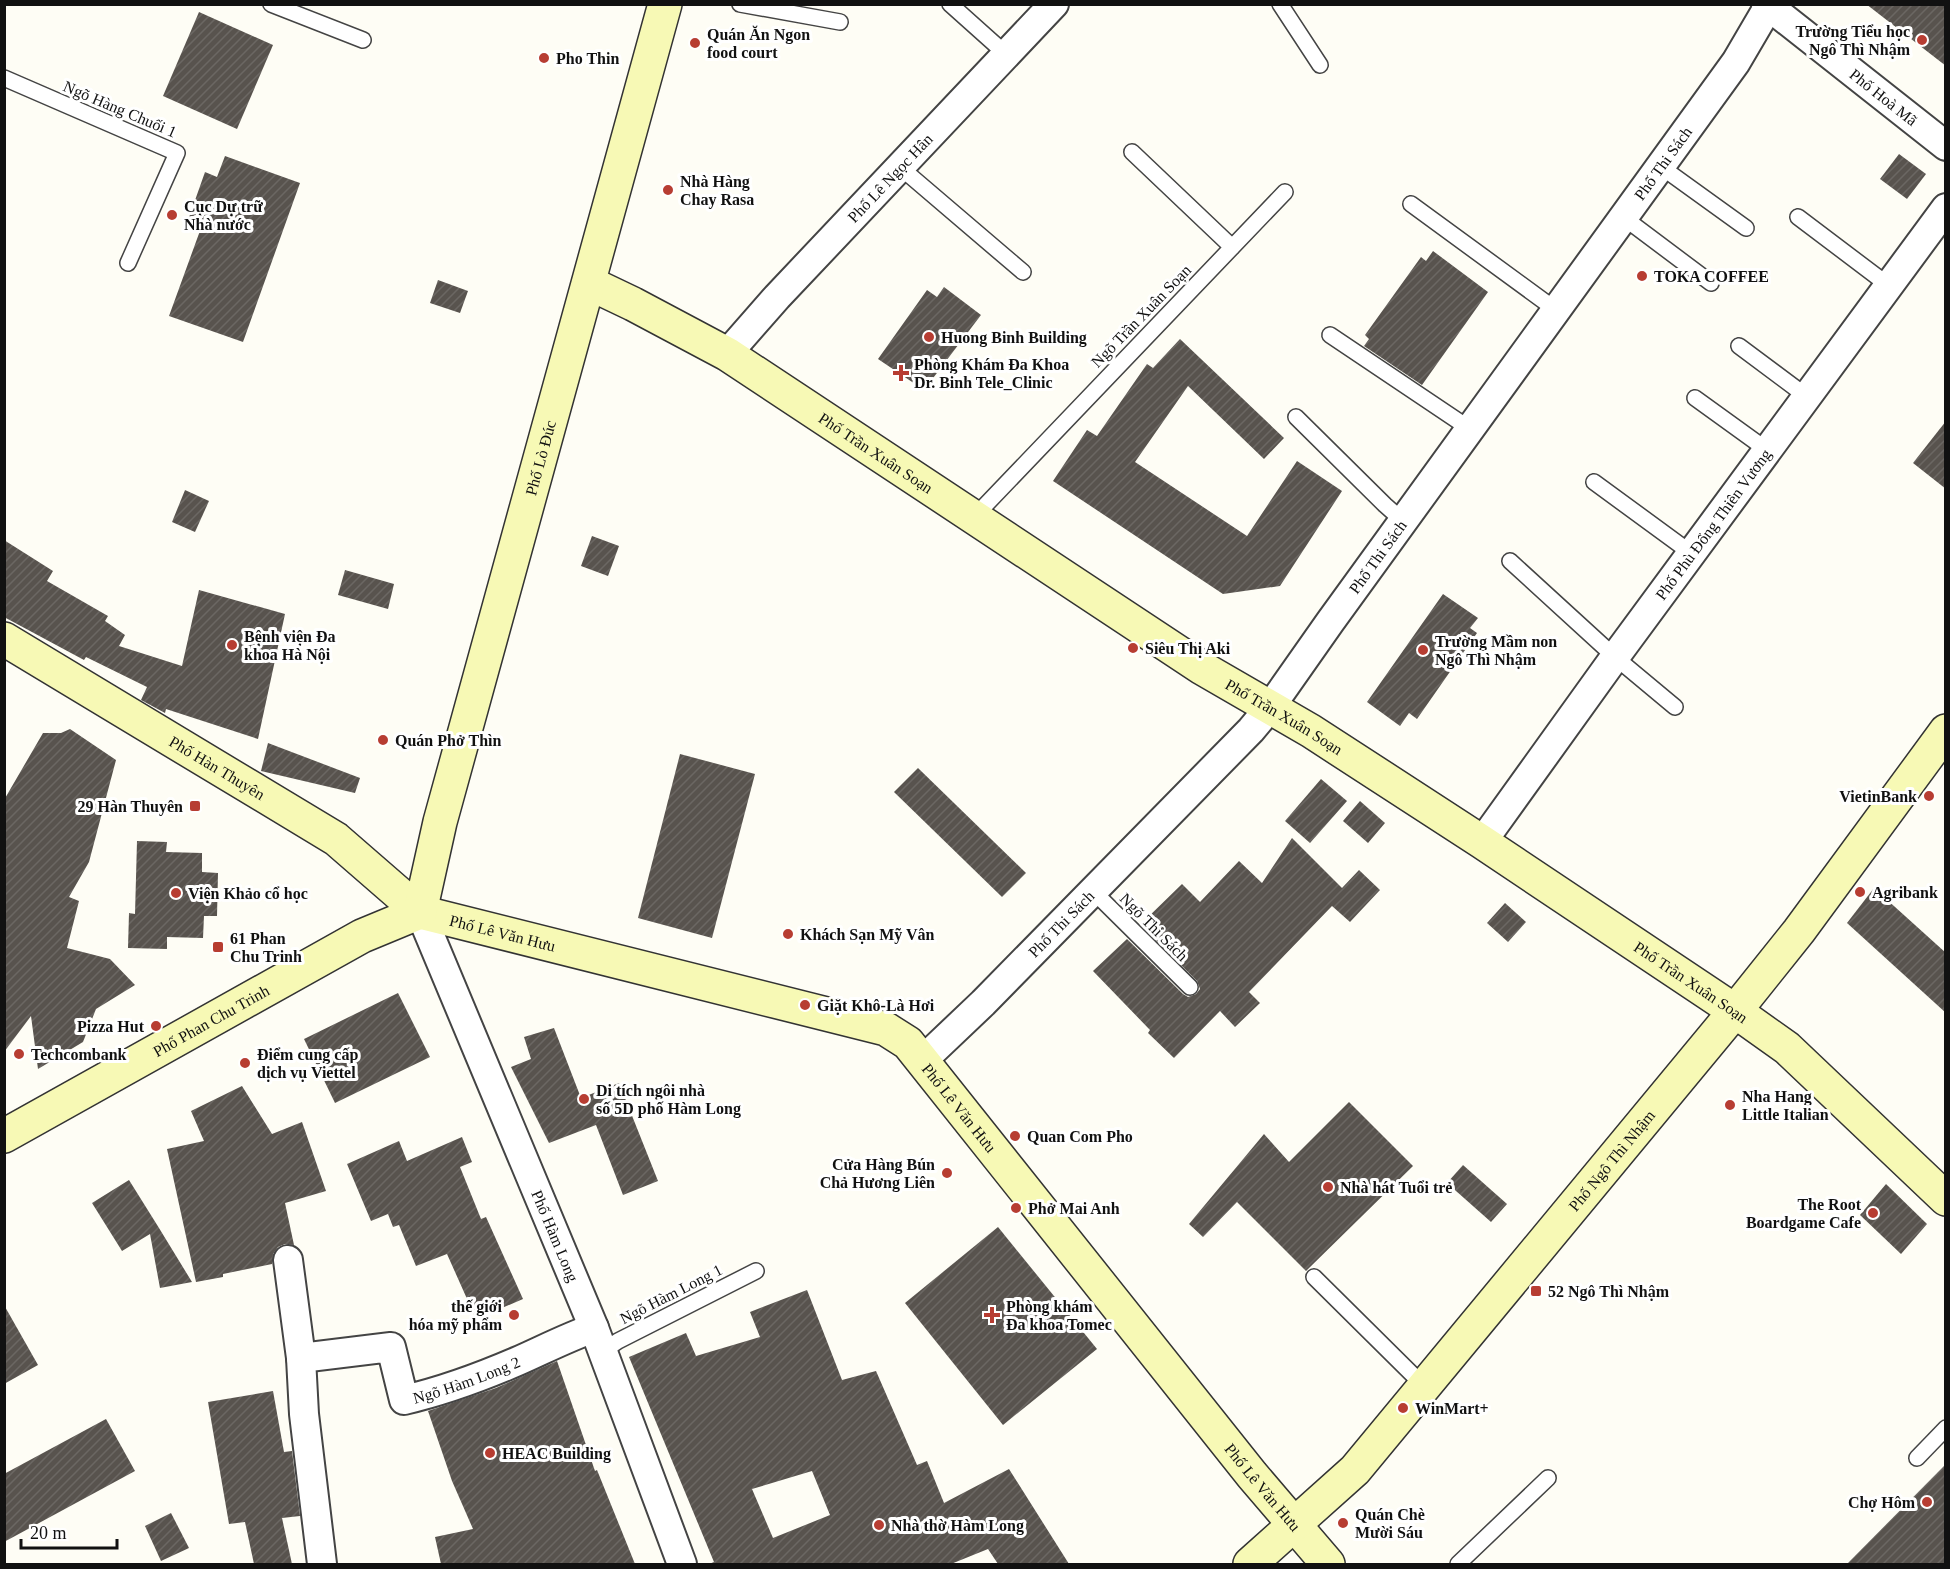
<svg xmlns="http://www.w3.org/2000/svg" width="1950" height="1569" font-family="'Times New Roman',serif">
	<defs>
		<pattern id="building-hatch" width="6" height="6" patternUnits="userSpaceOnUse" patternTransform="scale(1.5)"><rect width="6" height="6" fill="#58534e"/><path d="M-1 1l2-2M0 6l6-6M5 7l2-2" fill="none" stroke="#6b6763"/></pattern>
	</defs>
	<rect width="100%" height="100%" fill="#fefdf5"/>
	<g fill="url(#building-hatch)" fill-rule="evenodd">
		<polygon points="1866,4 1946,4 1946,66"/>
		<polygon points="199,12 273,45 237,129 163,96"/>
		<polygon points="1899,154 1926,174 1907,199 1880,179"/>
		<polygon points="225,156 300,183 243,342 169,316 201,228 187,223 205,172 217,177"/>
		<polygon points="1433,251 1488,292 1422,385 1364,346 1369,339 1365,335 1421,257 1426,261"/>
		<polygon points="438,280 468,291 460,313 430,303"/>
		<polygon points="944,287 981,315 924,390 878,359 927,290 937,297"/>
		<polygon points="1180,339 1284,438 1264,459 1188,386 1135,462 1247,536 1297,461 1342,491 1280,586 1223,594 1053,481 1087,430 1097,436 1147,364 1153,368"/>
		<polygon points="1946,421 1946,489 1913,463"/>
		<polygon points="185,490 209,501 195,532 172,522"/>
		<polygon points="592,536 619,546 608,576 581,566"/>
		<polygon points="4,540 53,571 47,581 108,616 105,621 125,635 119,646 182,666 199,590 285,614 258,739 166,709 165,713 141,700 147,687 86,657 84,660 4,617"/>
		<polygon points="345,570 394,584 388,609 338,595"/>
		<polygon points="1443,594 1478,618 1470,628 1477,633 1417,719 1409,713 1400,726 1367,702"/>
		<polygon points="70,729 116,760 89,862 69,897 79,901 67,948 110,959 135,985 96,1009 83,1042 38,1069 31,1016 4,1052 4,800 43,733 61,733"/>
		<polygon points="268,743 360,778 355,793 261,771"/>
		<polygon points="680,754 755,774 712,938 638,918"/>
		<polygon points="918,768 1026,873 1002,897 894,792"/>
		<polygon points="1321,779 1347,801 1310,843 1285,821"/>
		<polygon points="1360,801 1385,823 1368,843 1343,821"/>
		<polygon points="1292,838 1342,888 1359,870 1380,890 1350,922 1332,906 1249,992 1260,1003 1235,1027 1220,1011 1174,1058 1148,1033 1150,1030 1093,971 1127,939 1183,994 1188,997 1196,994 1200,989 1197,981 1141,925 1143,922 1182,884 1200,902 1239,861 1262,883"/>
		<polygon points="137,841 167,842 166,852 202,853 202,872 218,873 217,916 204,916 203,938 167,937 167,949 128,948 129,913 135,914"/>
		<polygon points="1874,888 1946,953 1946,1013 1847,923"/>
		<polygon points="1505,903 1526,922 1508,942 1487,923"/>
		<polygon points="398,993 430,1057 335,1103 304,1039"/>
		<polygon points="554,1028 581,1098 619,1083 658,1181 623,1195 596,1125 549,1143 511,1067 531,1059 524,1037"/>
		<polygon points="242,1086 272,1134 302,1122 326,1191 285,1203 294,1245 285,1244 278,1247 273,1254 272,1264 223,1274 223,1277 196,1282 167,1149 204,1141 191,1111"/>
		<polygon points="1349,1102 1413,1166 1306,1271 1237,1202 1203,1237 1189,1224 1264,1134 1289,1162"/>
		<polygon points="462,1137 472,1162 460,1167 481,1219 486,1217 523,1299 476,1319 447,1254 416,1266 399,1225 393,1227 388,1214 371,1221 347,1164 399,1141 407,1161"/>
		<polygon points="1463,1165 1507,1204 1491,1222 1447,1183"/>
		<polygon points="129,1180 159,1228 192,1282 160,1288 150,1234 122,1251 92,1203"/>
		<polygon points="1886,1184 1927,1224 1901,1254 1860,1215"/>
		<polygon points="998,1227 1097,1349 1003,1425 905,1303"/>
		<path d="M 807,1290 L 842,1380 L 876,1371 L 917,1465 L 927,1461 L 944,1503 L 1009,1469 L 1069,1564 L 998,1564 L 988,1549 L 951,1564 L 709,1564 L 714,1562 L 629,1357 L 686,1333 L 696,1356 L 760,1337 L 750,1312 ZM 812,1471 L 830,1515 L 773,1538 L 752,1489 Z"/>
		<polygon points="4,1305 38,1365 4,1384"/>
		<polygon points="557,1361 595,1471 597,1470 635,1564 441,1564 435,1537 473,1529 452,1481 428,1411 496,1388"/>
		<polygon points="273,1391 284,1452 292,1451 300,1516 282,1518 292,1564 254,1564 245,1522 229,1524 208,1402"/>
		<polygon points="106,1419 135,1471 4,1542 4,1474"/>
		<polygon points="1946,1464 1946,1564 1847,1564"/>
		<polygon points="171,1513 189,1548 161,1561 145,1526"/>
	</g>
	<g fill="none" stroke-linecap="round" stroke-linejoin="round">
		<defs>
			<g id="lane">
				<polyline points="271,4 363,40"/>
				<polyline points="740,4 840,22"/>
				<polyline points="950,4 1007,55"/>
				<polyline points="1280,4 1320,65"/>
				<polyline points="4,78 177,153 128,263"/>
				<polyline points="1132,152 1232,247"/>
				<polyline points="1660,166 1746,228"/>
				<polyline points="900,167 1023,272"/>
				<polyline points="1411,204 1556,310"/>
				<polyline points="1623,217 1711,283"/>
				<polyline points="1798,217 1888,285"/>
				<polyline points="1330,335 1470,429"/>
				<polyline points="1739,346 1806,396"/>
				<polyline points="1695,398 1767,450"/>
				<polyline points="1296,417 1385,505 1403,521"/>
				<polyline points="1594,482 1691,553"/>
				<polyline points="975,516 1285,192"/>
				<polyline points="1510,561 1615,657 1675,707"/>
				<polyline points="1093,891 1190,987"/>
				<polyline points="1314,1277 1424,1386"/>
				<polyline points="603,1351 618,1341 756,1271"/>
				<polyline points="1917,1458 1946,1428"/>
				<polyline points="1458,1564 1548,1478"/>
			</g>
			<g id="street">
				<path id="s1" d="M 1766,4 L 1946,146"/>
				<path id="s2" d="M 727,354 L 777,297 L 1054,4"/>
				<path id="s3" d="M 1482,842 L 1615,657 L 1946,208"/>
				<path id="s4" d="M 420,912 L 594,1328 L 682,1564"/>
				<path id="s5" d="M 923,1060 L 983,1003 L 1251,730 L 1271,706 L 1330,622 L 1736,62 L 1770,4"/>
				<polyline points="288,1260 301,1358"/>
				<path id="s6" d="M 322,1564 L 304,1414 L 301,1358 L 391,1347 L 404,1400 C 443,1391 481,1377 518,1361 C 543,1350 568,1337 594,1328"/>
			</g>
			<g id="secondary">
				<path id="s7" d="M 589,283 L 633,304 L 727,354 L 1202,668 L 1311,731 L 1482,842 L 1735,1011 L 1787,1048 L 1946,1199"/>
				<path id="s8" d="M 4,639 L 336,839 L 420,912 L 886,1029 L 908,1043 L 1252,1475 L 1328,1564"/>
				<path id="s9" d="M 420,912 L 440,822 L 665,4"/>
				<path id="s10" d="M 4,1136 L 362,936 L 420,912"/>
				<path id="s11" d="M 1250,1564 L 1355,1470 L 1735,1011 L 1799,931 L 1946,731"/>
			</g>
		</defs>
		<use href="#lane" stroke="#444" stroke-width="18"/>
		<use href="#street" stroke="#444" stroke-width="32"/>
		<use href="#secondary" stroke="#333" stroke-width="36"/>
		<use href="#lane" stroke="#fff" stroke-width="15"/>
		<use href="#street" stroke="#fff" stroke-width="28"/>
		<use href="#secondary" stroke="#f7f9b5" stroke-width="33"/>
	</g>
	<g fill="#b73d32" stroke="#fff" stroke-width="2">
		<circle cx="1922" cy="40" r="6"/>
		<circle cx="695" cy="43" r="6"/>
		<circle cx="544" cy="58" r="6"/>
		<circle cx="668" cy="190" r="6"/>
		<circle cx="172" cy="215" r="6"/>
		<circle cx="1642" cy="276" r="6"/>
		<circle cx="929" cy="337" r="6"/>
		<path d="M898 364h6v6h6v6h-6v6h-6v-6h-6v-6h6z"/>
		<circle cx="232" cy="645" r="6"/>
		<circle cx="1133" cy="648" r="6"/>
		<circle cx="1423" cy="650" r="6"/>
		<circle cx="383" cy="740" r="6"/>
		<circle cx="1929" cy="796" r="6"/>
		<rect x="189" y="800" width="12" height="12" rx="3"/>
		<circle cx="1860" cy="892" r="6"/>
		<circle cx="176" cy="893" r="6"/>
		<circle cx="788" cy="934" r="6"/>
		<rect x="212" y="941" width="12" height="12" rx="3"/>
		<circle cx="805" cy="1005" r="6"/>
		<circle cx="156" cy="1026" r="6"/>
		<circle cx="19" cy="1054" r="6"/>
		<circle cx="245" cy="1063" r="6"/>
		<circle cx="584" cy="1099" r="6"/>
		<circle cx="1730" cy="1105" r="6"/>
		<circle cx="1015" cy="1136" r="6"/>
		<circle cx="947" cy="1173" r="6"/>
		<circle cx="1328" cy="1187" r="6"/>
		<circle cx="1016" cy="1208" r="6"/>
		<circle cx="1873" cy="1213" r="6"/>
		<rect x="1530" y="1285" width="12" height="12" rx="3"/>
		<circle cx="514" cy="1315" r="6"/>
		<path d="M989 1306h6v6h6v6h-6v6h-6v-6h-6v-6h6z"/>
		<circle cx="1403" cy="1408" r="6"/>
		<circle cx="490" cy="1453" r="6"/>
		<circle cx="1927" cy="1502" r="6"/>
		<circle cx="1343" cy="1523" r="6"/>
		<circle cx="879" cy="1525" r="6"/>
	</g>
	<g text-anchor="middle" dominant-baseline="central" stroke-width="6" stroke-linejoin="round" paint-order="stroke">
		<g font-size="16" font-weight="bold" fill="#111" stroke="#fff" text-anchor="start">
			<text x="1910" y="31" text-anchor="end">Trường Tiểu học<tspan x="1910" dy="18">Ngô Thì Nhậm</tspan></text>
			<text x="707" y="34">Quán Ăn Ngon<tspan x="707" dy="18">food court</tspan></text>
			<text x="556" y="58">Pho Thin</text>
			<text x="680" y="181">Nhà Hàng<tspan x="680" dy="18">Chay Rasa</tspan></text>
			<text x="184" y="206">Cục Dự trữ<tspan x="184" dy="18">Nhà nước</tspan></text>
			<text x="1654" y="276">TOKA COFFEE</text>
			<text x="941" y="337">Huong Binh Building</text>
			<text x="914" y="364">Phòng Khám Đa Khoa<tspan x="914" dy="18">Dr. Binh Tele_Clinic</tspan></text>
			<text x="244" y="636">Bệnh viện Đa<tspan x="244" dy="18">khoa Hà Nội</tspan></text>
			<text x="1435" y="641">Trường Mầm non<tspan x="1435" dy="18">Ngô Thì Nhậm</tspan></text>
			<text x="1145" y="648">Siêu Thị Aki</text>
			<text x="395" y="740">Quán Phở Thìn</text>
			<text x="1917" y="796" text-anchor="end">VietinBank</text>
			<text x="183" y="806" text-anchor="end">29 Hàn Thuyên</text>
			<text x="1872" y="892">Agribank</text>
			<text x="188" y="893">Viện Khảo cổ học</text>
			<text x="800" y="934">Khách Sạn Mỹ Vân</text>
			<text x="230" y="938">61 Phan<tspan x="230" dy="18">Chu Trinh</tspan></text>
			<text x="817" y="1005">Giặt Khô-Là Hơi</text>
			<text x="144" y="1026" text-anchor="end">Pizza Hut</text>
			<text x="31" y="1054">Techcombank</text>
			<text x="257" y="1054">Điểm cung cấp<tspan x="257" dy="18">dịch vụ Viettel</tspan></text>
			<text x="596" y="1090">Di tích ngôi nhà<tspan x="596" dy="18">số 5D phố Hàm Long</tspan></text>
			<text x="1742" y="1096">Nha Hang<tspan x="1742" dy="18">Little Italian</tspan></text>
			<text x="1027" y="1136">Quan Com Pho</text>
			<text x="935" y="1164" text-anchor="end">Cửa Hàng Bún<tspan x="935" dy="18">Chả Hương Liên</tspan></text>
			<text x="1340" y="1187">Nhà hát Tuổi trẻ</text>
			<text x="1861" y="1204" text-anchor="end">The Root<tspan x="1861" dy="18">Boardgame Cafe</tspan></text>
			<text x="1028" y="1208">Phở Mai Anh</text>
			<text x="1548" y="1291">52 Ngô Thì Nhậm</text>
			<text x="502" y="1306" text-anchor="end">thế giới<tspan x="502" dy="18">hóa mỹ phẩm</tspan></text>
			<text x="1006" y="1306">Phòng khám<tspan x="1006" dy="18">Đa khoa Tomec</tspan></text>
			<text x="1415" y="1408">WinMart+</text>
			<text x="502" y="1453">HEAC Building</text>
			<text x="1915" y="1502" text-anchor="end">Chợ Hôm</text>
			<text x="1355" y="1514">Quán Chè<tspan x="1355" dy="18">Mười Sáu</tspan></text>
			<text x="891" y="1525">Nhà thờ Hàm Long</text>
		</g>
		<g font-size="16" fill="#111" stroke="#fff">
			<text stroke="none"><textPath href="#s1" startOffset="150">Phố Hoà Mã</textPath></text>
			<text transform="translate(120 109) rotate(23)">Ngõ Hàng Chuối 1</text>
			<text stroke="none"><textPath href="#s5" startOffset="1166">Phố Thi Sách</textPath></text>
			<text stroke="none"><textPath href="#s2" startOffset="240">Phố Lê Ngọc Hân</textPath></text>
			<text transform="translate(1141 316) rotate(-46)">Ngõ Trần Xuân Soạn</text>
			<text stroke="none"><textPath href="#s7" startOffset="334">Phố Trần Xuân Soạn</textPath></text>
			<text stroke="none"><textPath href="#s9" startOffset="470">Phố Lò Đúc</textPath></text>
			<text stroke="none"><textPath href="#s3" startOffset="393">Phố Phù Đổng Thiên Vương</textPath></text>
			<text stroke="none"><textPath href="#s5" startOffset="680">Phố Thi Sách</textPath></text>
			<text stroke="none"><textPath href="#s7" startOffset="820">Phố Trần Xuân Soạn</textPath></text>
			<text stroke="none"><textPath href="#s8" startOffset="249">Phố Hàn Thuyên</textPath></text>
			<text stroke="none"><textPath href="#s5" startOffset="194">Phố Thi Sách</textPath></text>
			<text transform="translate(1154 927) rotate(45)">Ngõ Thi Sách</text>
			<text stroke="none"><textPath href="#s8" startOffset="584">Phố Lê Văn Hưu</textPath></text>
			<text stroke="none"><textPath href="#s7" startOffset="1306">Phố Trần Xuân Soạn</textPath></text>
			<text stroke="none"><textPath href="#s10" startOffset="237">Phố Phan Chu Trinh</textPath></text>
			<text stroke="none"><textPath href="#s8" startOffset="1088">Phố Lê Văn Hưu</textPath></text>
			<text stroke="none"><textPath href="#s11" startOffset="543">Phố Ngô Thì Nhậm</textPath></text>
			<text stroke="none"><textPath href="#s4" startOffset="351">Phố Hàm Long</textPath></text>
			<text transform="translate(671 1294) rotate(-27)">Ngõ Hàm Long 1</text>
			<text stroke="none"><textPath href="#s6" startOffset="418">Ngõ Hàm Long 2</textPath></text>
			<text stroke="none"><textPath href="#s8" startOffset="1574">Phố Lê Văn Hưu</textPath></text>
		</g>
	</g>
	<rect width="1950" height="1569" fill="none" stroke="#111111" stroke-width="12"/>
	<path d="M21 1539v9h96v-9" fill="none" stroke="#111111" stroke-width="3"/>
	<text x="30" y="1539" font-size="18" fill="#111111" stroke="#ffffff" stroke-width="4.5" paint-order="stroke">20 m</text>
</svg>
